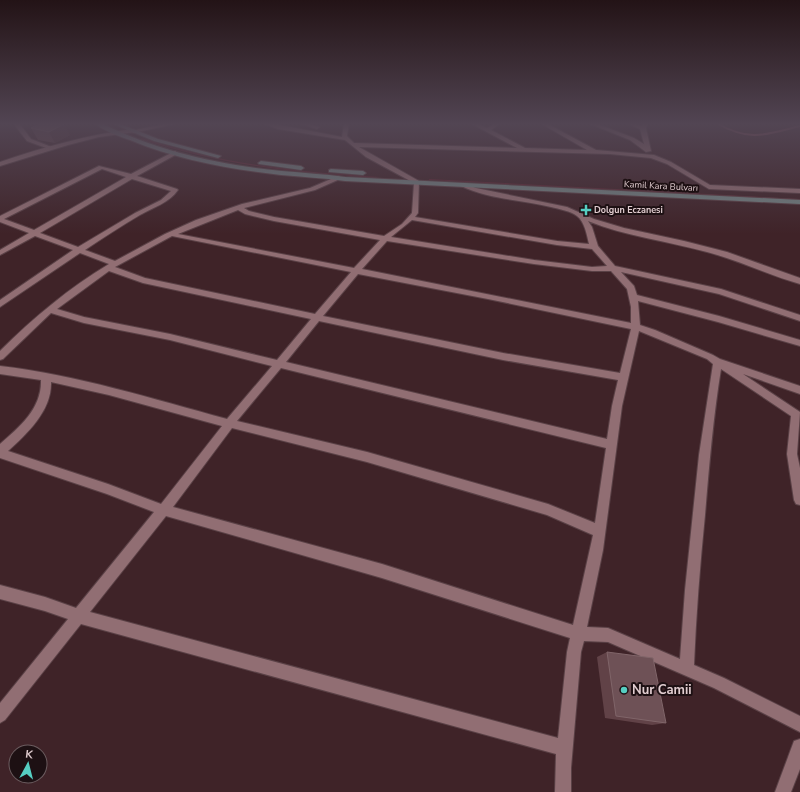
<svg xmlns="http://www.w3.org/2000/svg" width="800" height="792" font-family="'Nunito Sans',sans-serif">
	<rect width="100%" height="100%" fill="#3f2328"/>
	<g fill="#5d2733">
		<path d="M 142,138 C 221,164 298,172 380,177 C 372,179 352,176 341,175 C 272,171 206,160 140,139 Z"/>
		<polygon points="429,179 800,199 800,200 429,180"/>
	</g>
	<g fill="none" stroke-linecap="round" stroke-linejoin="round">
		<path stroke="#9a5562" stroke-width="2" d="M 716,123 C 750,142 765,135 800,126"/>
		<defs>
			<g id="minor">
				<polygon points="13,123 19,123 31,139 54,148 49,149 27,141"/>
				<polygon points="169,123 179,123 133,133 130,131"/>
				<path d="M 262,123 L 270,123 L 342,137 L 344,123 L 349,123 L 347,136 L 354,143 L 517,148 L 470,123 L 477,123 L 487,128 L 496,123 L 501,123 L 491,130 L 525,148 L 587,150 L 540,123 L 546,123 L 596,150 L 654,155 L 671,162 L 710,185 L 800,189 L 800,193 L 709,189 L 667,164 L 651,158 L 610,154 L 359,147 L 419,181 L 418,213 L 415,217 L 557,241 L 589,244 C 587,236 585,222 577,216 C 571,211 559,209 551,207 C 521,200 489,199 461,186 L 461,184 L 463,183 L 476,188 L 567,207 L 594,219 L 624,228 L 684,241 L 727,252 L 800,278 L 800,284 C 768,275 738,260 707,252 C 667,241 625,236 588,221 L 592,227 L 598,246 L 615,266 L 721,289 L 800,315 L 800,321 L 719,294 L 621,272 L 634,286 L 637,295 L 719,316 L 800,340 L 800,346 L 718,322 L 638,301 L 640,325 L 655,330 L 713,355 L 720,359 L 800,386 L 800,394 L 743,374 L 800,412 L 797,454 L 800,468 L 800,505 L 796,504 L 794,500 L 787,454 L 791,416 L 721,369 C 713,418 709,467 705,515 C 700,565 696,615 694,665 L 724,678 L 800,716 L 800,732 L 714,688 L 608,642 L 584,641 L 581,652 L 571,768 L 571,792 L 555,792 L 556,754 L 81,624 L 5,720 L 0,723 L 0,703 L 68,619 L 45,611 L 0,599 L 0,585 L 45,597 L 76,608 L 154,512 L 107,494 L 0,458 L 0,444 C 20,427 42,408 41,380 L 0,374 L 0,366 C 77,375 153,399 227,419 L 272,366 L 170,340 L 84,323 L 51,313 L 3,359 L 0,360 L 0,351 C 33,318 69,288 109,264 L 80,253 L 0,307 L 0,300 L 73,250 L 35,236 L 0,255 L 0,250 L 29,233 L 0,222 L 0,216 L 99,166 L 131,174 L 175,151 L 178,153 L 177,154 L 137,176 L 177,189 L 178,190 C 169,203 154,207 140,215 C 121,226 103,238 85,250 L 115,261 L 165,234 L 196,220 L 242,204 L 310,188 L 338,176 L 340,177 L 340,179 L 315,190 L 244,208 L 249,211 L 274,217 L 384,236 L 402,224 L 412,213 L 414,183 L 366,157 L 345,140 L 278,129 ZM 102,169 L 126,177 L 34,230 L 4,219 ZM 132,179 L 171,191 L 161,200 L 135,213 L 78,247 L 40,233 ZM 238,210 L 245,214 L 274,221 L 380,240 L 354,268 L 178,234 ZM 412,220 L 557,245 L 592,249 L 607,266 L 592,267 L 534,260 L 391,237 ZM 172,236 L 351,272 L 315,314 L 145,278 L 115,267 ZM 387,241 L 534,264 L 592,271 L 611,271 L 627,289 L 631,307 L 631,323 L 362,269 ZM 109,271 L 143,283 L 311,319 L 277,360 L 170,334 L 84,317 L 57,309 ZM 358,274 L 488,299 L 631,329 L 620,373 L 503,353 L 323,316 ZM 319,321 L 503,360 L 618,380 L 612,406 L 607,439 L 286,362 ZM 639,331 L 707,359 L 713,364 L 699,455 L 685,590 L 680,659 L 608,628 L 587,627 L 603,550 L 622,406 ZM 281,368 L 606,448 L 595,523 L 548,504 L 367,452 L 237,421 ZM 51,382 L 109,395 L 222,426 L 161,504 L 108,484 L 8,451 C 28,433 52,410 51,382 ZM 232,428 L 367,462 L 547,515 L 593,535 L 573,625 L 382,564 L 173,507 ZM 166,516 L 382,578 L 570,638 L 567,652 L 558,738 L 90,612 Z"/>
				<polygon points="298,123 306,123 320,127 317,129"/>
				<polygon points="588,123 595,123 634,138 644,144 640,129 626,123 633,123 642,126 644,123 648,123 646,128 651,151 646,152 630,140"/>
				<polygon points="800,739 800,769 791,792 775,792 794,741"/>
			</g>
			<path id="tertiary" d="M 133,129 L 135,130 L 135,132 L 99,137 L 68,145 L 0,166 L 0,162 C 44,147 87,135 133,129 Z"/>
			<g id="secondary">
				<path d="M 94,123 L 101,123 C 157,151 219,165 282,171 C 303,173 324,174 345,177 L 800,200 L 800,204 L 345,181 C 324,178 302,177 281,175 C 230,169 178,160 130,140 C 118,136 104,131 94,123 Z"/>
				<polygon points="111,123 118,123 158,139 221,156 218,158 154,141"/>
				<polygon points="261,161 301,166 304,168 301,170 259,164 258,163"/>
				<polygon points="331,169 363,171 366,173 363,175 329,172 329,170"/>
			</g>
		</defs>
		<use href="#minor" stroke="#5a4146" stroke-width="2"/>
		<use href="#tertiary" stroke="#5a4146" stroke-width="2"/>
		<use href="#secondary" stroke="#5a4146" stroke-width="2"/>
		<use href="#minor" fill="#916e73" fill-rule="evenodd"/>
		<use href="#tertiary" fill="#916e73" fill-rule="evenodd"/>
		<use href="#secondary" fill="#728181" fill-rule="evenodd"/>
	</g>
	<g fill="#614247">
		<polygon points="31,128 70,135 55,143 38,140"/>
		<polygon points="607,652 666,723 652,725 605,718 597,657"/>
	</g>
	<polygon fill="#4d3035" points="64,124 70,135 55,143 49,132"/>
	<g fill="#6e5156" stroke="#806569">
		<polygon points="41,123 59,123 64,124 49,132 31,128"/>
		<polygon points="607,652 653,658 666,723 616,716"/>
	</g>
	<linearGradient id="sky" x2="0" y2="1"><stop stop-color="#231316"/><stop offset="0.53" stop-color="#524553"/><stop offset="1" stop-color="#524553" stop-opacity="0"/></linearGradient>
	<rect width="800" height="234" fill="url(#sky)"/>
	<g fill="#56cec2" stroke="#1d1013" stroke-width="1.5">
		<path d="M584 204h4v4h4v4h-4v4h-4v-4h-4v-4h4z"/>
		<circle cx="624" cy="690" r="4"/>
	</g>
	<g text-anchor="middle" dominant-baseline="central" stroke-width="4" stroke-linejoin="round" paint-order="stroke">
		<g font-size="9" fill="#e1cdd0" stroke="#1d1013">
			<text transform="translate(661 186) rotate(3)">Kamil Kara Bulvarı</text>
		</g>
		<g font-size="9" font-weight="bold" fill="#e1cdd0" stroke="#1d1013" text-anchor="start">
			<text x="594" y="210">Dolgun Eczanesi</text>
		</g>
		<g font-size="13" font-weight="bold" fill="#e1cdd0" stroke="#1d1013" text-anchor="start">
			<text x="632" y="690">Nur Camii</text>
		</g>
	</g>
	<g transform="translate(28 764) rotate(7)"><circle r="19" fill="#1d1013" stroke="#6b5c5f"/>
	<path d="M0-3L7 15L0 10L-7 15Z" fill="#56cec2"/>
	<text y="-6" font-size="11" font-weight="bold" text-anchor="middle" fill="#e1cdd0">K</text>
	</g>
</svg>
